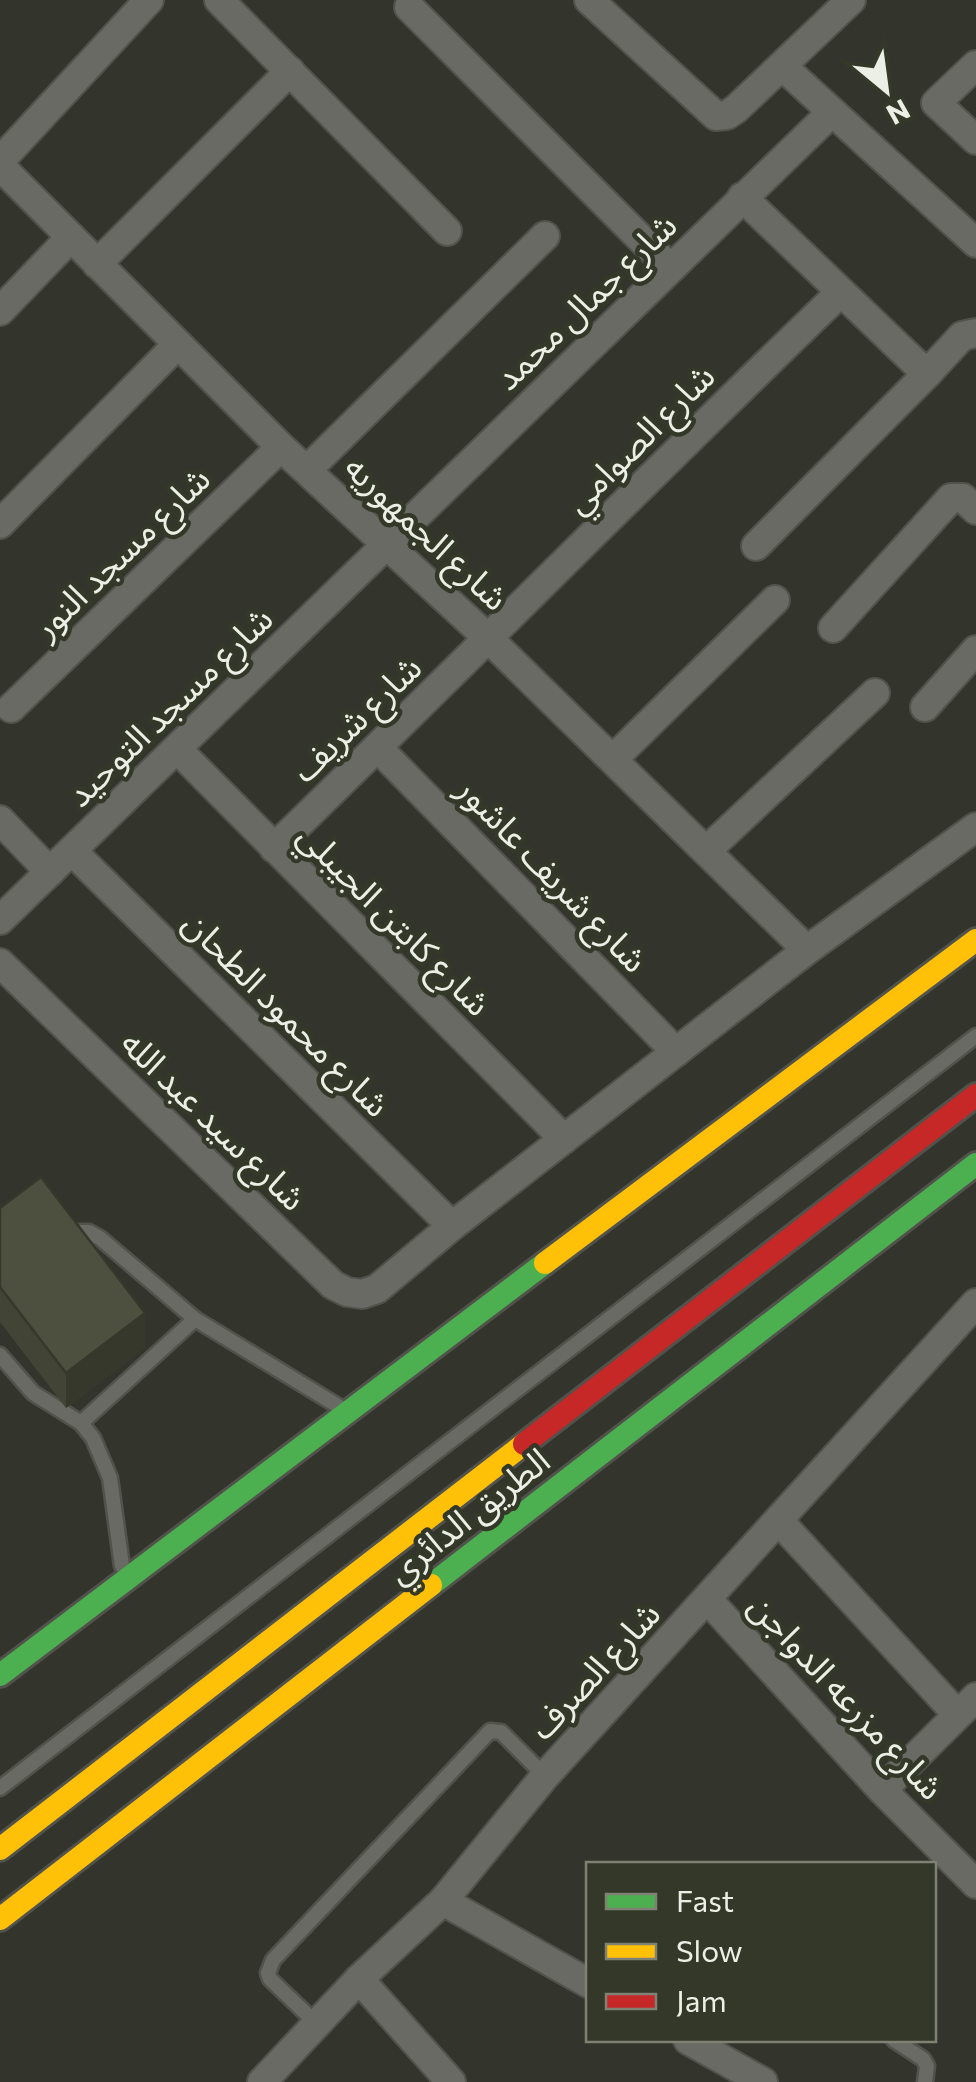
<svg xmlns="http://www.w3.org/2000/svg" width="976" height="2082" font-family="Commissioner,'Noto Sans Arabic',sans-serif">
	<rect width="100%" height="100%" fill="#33342c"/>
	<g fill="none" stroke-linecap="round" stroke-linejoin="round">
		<defs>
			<g id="lane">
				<polyline points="65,1232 89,1232 100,1238 195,1319 338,1406"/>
				<polyline points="0,1355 33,1393 81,1423 93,1438 110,1478 122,1566"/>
				<polyline points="81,1423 195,1319"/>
				<polyline points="0,1788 976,1036"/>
				<polyline points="317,2024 270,1979 268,1973 273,1960 490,1731 501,1732 545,1776"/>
				<polyline points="894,2040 923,2059 927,2066 925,2082"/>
			</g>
			<g id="street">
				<polyline points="219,0 447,231"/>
				<polyline points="589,0 716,116 727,115 736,109 851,0"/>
				<polyline points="409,7 670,268"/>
				<polyline points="976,65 936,103 976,140"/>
				<polyline points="782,66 976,243"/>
				<polyline points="0,161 149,0"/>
				<polyline points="0,166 281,447 489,639 807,950"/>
				<polyline points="742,197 927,374 962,336 976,333"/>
				<polyline points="97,264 290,71"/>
				<polyline points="0,311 71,237"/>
				<polyline points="307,470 545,236"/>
				<polyline points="0,524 177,345"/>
				<polyline points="756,546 927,374"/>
				<polyline points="833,628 951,498 963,498 976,510"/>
				<polyline points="925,707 976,650"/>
				<polyline points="11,708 281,447"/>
				<polyline points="378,748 676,1052"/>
				<polyline points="177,749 564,1139"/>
				<polyline points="613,759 775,600"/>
				<polyline points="0,820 50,872"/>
				<path d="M 274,848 C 464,664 650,475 841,292"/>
				<polyline points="72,851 452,1226"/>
				<polyline points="706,851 875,693"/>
				<polyline points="0,920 832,112"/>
				<polyline points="0,963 333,1285 347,1292 362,1294 377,1289 452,1226 807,950 976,827"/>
				<polyline points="779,1521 957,1714"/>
				<polyline points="708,1600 882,1790 976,1884"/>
				<polyline points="882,1790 976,1697"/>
				<polyline points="443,1901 588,1983"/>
				<polyline points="359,1979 451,2082"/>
				<polyline points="688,2040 763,2082"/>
				<polyline points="262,2082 359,1979 443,1901 545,1776 976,1303"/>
			</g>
			<g id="fast">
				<polyline points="431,1585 976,1164"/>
				<polyline points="0,1675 545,1263"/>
			</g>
			<g id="slow">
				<polyline points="545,1263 976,940"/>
				<polyline points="0,1849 524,1444"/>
				<polyline points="0,1919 431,1585"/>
			</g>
			<polyline id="jam" points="524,1444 976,1095"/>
		</defs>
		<use href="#lane" stroke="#51524b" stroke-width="19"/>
		<use href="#street" stroke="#51524b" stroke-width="32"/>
		<use href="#fast" stroke="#51524b" stroke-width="28"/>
		<use href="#slow" stroke="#51524b" stroke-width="28"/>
		<use href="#jam" stroke="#51524b" stroke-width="28"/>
		<use href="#lane" stroke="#686a63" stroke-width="14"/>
		<use href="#street" stroke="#686a63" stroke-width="28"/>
		<use href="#fast" stroke="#4caf50" stroke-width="22"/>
		<use href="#slow" stroke="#ffc107" stroke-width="22"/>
		<use href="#jam" stroke="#c62828" stroke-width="22"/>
	</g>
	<polygon fill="#424536" points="0,1208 145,1348 66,1408 0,1322"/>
	<polygon fill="#36382c" points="145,1313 145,1348 66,1408 66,1373"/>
	<polygon fill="#4d503f" stroke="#36382c" stroke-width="2.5" points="41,1177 145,1313 66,1373 0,1287 0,1208"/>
	<g text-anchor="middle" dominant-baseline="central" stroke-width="9" stroke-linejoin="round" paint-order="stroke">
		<g font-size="35" fill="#ecefe5" stroke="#343829">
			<text transform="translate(584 300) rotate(-44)">شارع جمال محمد</text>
			<text transform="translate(638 437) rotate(-45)">شارع الصوامي</text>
			<text transform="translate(428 531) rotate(43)">شارع الجمهوريه</text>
			<text transform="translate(120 551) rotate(-44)">شارع مسجد النور</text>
			<text transform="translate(168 705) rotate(-44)">شارع مسجد التوحيد</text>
			<text transform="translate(355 717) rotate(-44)">شارع شريف</text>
			<text transform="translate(554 873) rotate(46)">شارع شريف عاشور</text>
			<text transform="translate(396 918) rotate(45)">شارع كابتن الجيبلي</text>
			<text transform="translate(288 1012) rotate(45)">شارع محمود الطحان</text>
			<text transform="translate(215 1119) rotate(44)">شارع سيد عبد الله</text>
			<text transform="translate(467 1514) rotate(-38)">الطريق الدائري</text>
			<text transform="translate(593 1669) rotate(-47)">شارع الصرف</text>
			<text transform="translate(848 1695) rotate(47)">شارع مزرعه الدواجن</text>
		</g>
	</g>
	<rect x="586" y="1862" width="350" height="180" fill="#343829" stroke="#7e8174" stroke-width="2.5"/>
	<rect x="606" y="1894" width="50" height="15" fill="#4caf50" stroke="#7e8174" stroke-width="2.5"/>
	<text x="676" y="1912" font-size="30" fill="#ecefe5">Fast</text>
	<rect x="606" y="1944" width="50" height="15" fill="#ffc107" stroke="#7e8174" stroke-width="2.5"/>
	<text x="676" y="1962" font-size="30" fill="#ecefe5">Slow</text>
	<rect x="606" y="1994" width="50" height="15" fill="#c62828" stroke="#7e8174" stroke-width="2.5"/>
	<text x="676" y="2012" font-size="30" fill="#ecefe5">Jam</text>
	<g transform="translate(886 90) rotate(151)" stroke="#343829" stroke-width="8" paint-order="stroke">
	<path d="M0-8L18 38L0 25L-18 38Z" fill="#ecefe5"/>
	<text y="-15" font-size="28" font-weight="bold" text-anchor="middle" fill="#ecefe5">N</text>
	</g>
</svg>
